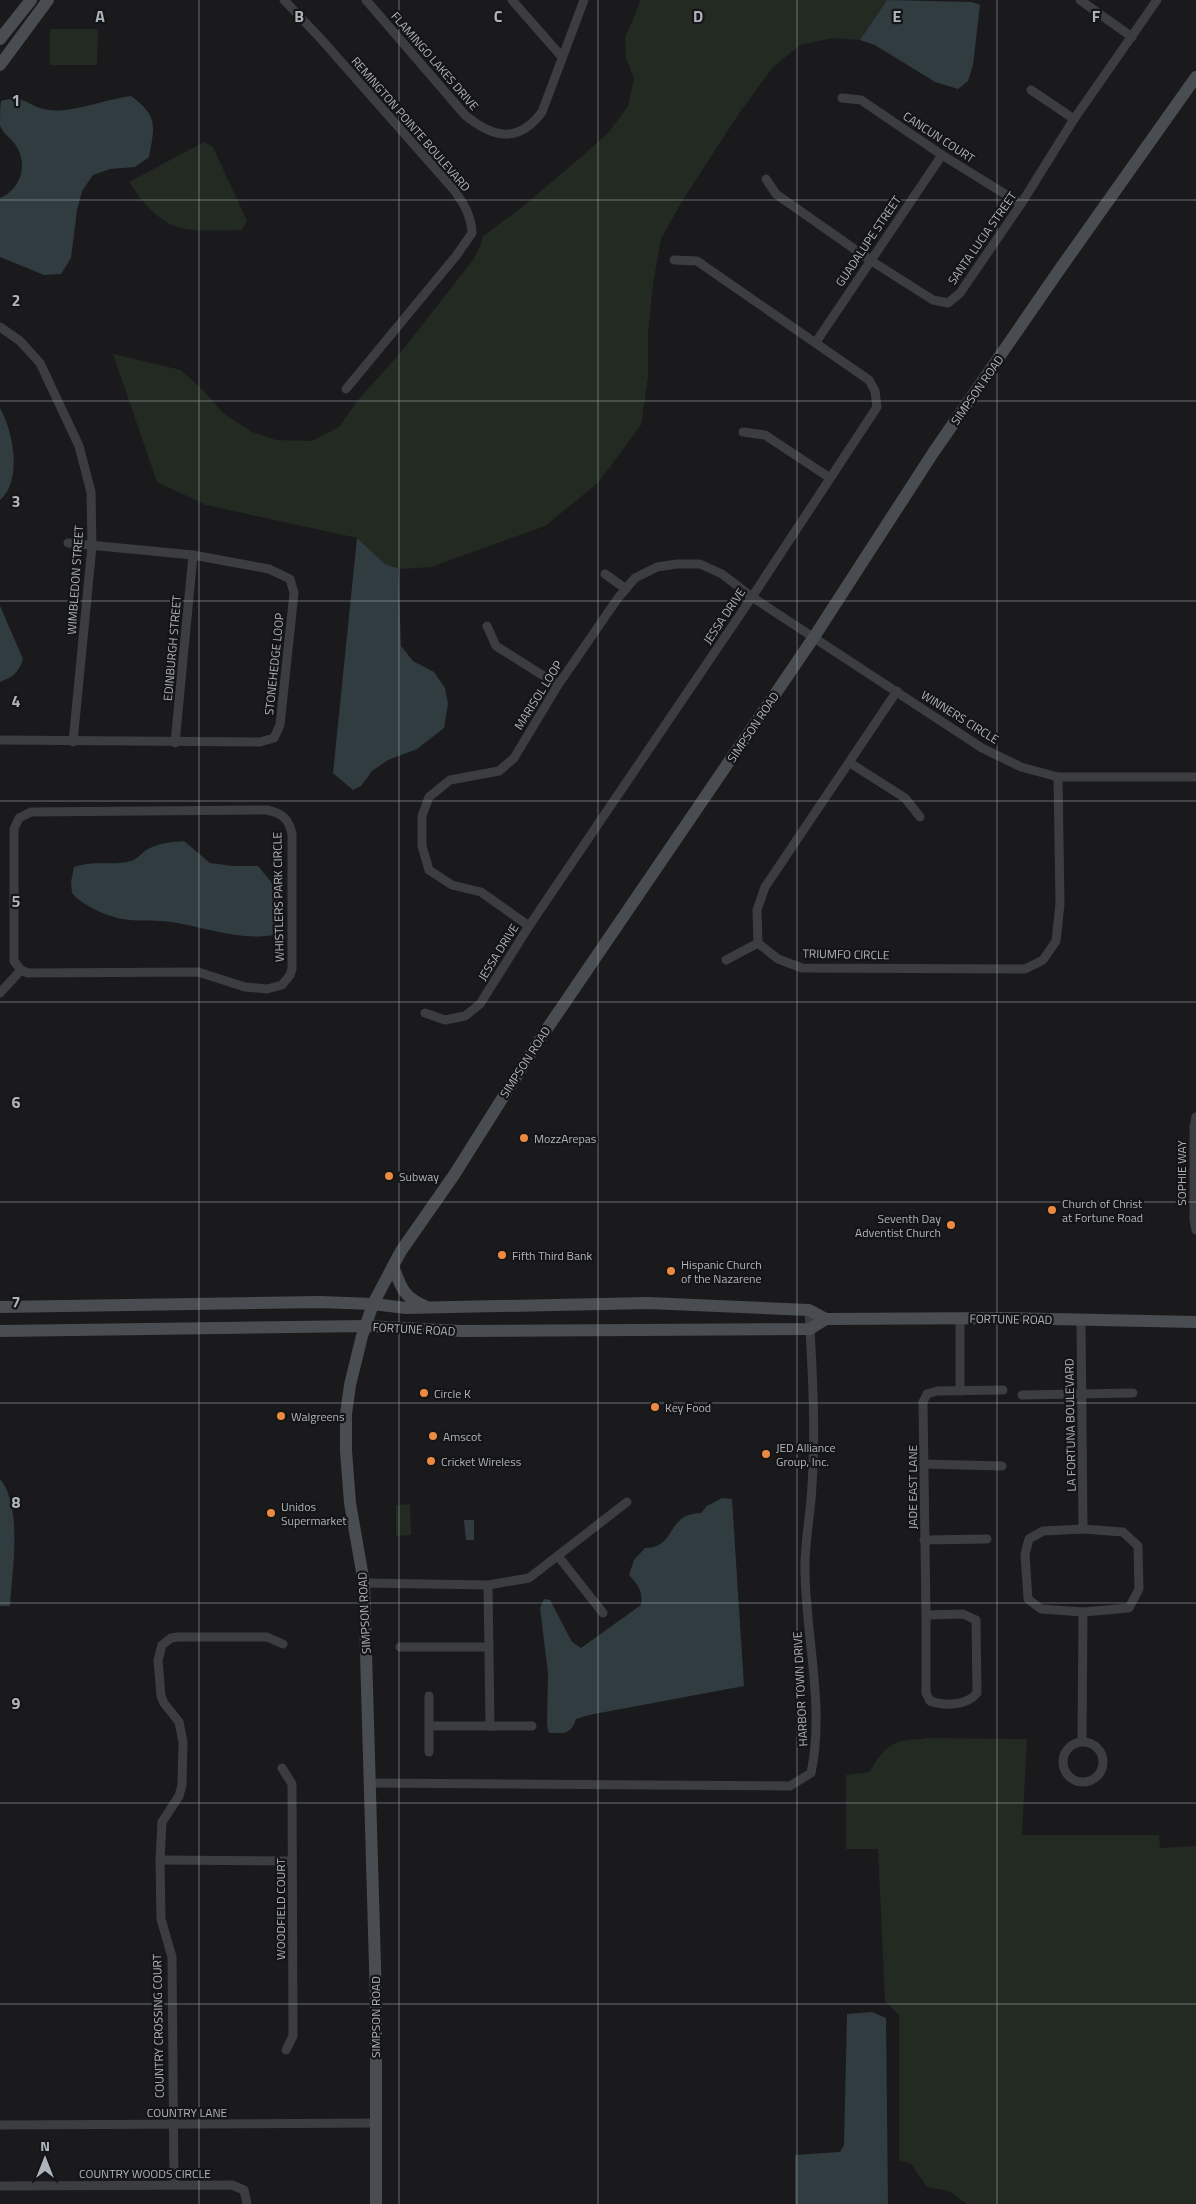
<svg xmlns="http://www.w3.org/2000/svg" width="1196" height="2204" font-family="'Titillium Web',sans-serif">
	<rect width="100%" height="100%" fill="#1a1a1c"/>
	<g fill="#222a22">
		<polygon points="641,0 887,0 860,40 833,38 800,45 773,67 740,112 684,198 661,239 653,284 648,334 648,378 641,425 598,483 545,526 431,567 403,569 385,564 357,538 206,505 157,482 113,354 181,370 204,391 223,413 252,432 276,440 312,441 339,427 358,400 401,352 473,260 481,244 482,237 521,208 581,157 608,133 628,106 634,78 626,58 625,38"/>
		<polygon points="50,29 98,29 97,65 50,65"/>
		<path d="M 204,142 L 213,147 L 247,221 L 242,230 C 181,231 166,236 129,182 Z"/>
		<polygon points="410,1504 411,1535 396,1536 396,1505"/>
		<path d="M 926,1738 L 1027,1739 L 1022,1835 L 1159,1835 L 1160,1848 L 1196,1846 L 1196,2204 L 967,2204 L 949,2191 L 927,2187 L 911,2164 L 899,2160 L 899,2015 L 885,2001 L 878,1849 L 846,1849 L 846,1775 L 870,1772 C 879,1755 887,1743 907,1740 C 913,1739 921,1740 926,1738 Z"/>
	</g>
	<g fill="#303c40">
		<polygon points="887,0 972,2 980,5 973,65 968,81 958,89 935,82 875,45 860,40"/>
		<path d="M 131,96 C 158,116 155,125 149,157 L 135,167 L 110,169 L 93,175 L 82,191 L 77,210 L 71,258 L 61,274 L 44,275 L 0,257 L 0,198 C 22,189 29,162 14,143 C 10,137 2,133 0,125 C 0,118 0,108 1,101 C 27,94 28,108 49,110 C 75,113 105,99 131,96 Z"/>
		<path d="M 0,408 C 13,431 23,480 0,500 Z"/>
		<polygon points="357,538 385,564 398,568 401,646 413,661 434,672 445,688 448,704 444,728 417,749 388,760 372,771 361,786 353,790 333,773"/>
		<path d="M 0,606 L 23,659 C 19,672 13,677 0,682 Z"/>
		<path d="M 184,841 L 210,863 L 233,866 L 258,866 L 272,883 L 281,909 L 273,935 C 239,941 205,927 171,922 C 151,919 130,923 111,916 C 98,912 80,903 72,893 L 71,882 L 74,867 C 94,860 111,866 131,861 C 138,859 143,851 150,848 C 161,843 172,842 184,841 Z"/>
		<path d="M 0,1479 C 23,1506 12,1572 10,1606 L 0,1606 Z"/>
		<path d="M 722,1498 L 732,1499 L 744,1686 L 589,1715 L 576,1719 C 571,1735 564,1733 549,1733 L 547,1725 L 548,1673 L 540,1608 L 544,1599 L 550,1600 L 572,1642 L 581,1648 L 641,1605 C 643,1591 638,1585 629,1575 L 634,1560 L 645,1548 C 677,1548 665,1514 701,1513 L 707,1506 Z"/>
		<polygon points="464,1520 474,1520 474,1540 466,1540"/>
		<polygon points="872,2012 886,2018 888,2204 795,2204 795,2155 840,2152 844,2145 847,2014"/>
	</g>
	<g fill="none" stroke-linecap="round" stroke-linejoin="round">
		<g stroke="#3b3d41" stroke-width="9">
			<path d="M 284,0 L 321,39 L 454,190 C 464,204 471,215 472,233 L 456,256 L 346,389"/>
			<path d="M 366,0 L 465,115 C 493,138 518,144 542,112 L 584,0"/>
			<polyline points="512,0 562,57"/>
			<polyline points="1080,0 1132,37"/>
			<polyline points="1031,90 1074,119"/>
			<polyline points="842,98 861,100 942,155 1021,204"/>
			<polyline points="766,179 776,194 870,260 933,300 948,303 960,293 1021,204 1074,119 1157,0"/>
			<polyline points="0,327 20,341 40,363 79,446 91,492 92,546 73,742"/>
			<polyline points="816,342 942,155"/>
			<polyline points="743,432 765,435 830,478"/>
			<polyline points="605,574 626,589"/>
			<polyline points="487,626 496,646 558,685"/>
			<polyline points="897,691 765,887 757,910 758,943 778,959 802,968 1025,969 1043,960 1056,941 1060,904 1058,777"/>
			<polyline points="0,740 260,742 274,738 280,725 294,593 290,579 269,569 193,555 68,543"/>
			<polyline points="175,743 193,555"/>
			<polyline points="850,763 905,798 920,817"/>
			<path d="M 267,810 C 282,813 289,819 292,834 L 292,969 L 290,975 L 282,985 L 267,989 L 245,987 L 198,972 L 28,973 L 21,970 L 14,961 L 14,829 L 19,818 L 31,812 Z"/>
			<polyline points="529,926 481,892 452,885 429,870 422,846 422,816 429,797 450,780 499,771 514,758 558,685 618,598 635,578 657,567 677,564 700,564 722,574 752,597 982,748 1021,767 1058,777 1196,777"/>
			<polyline points="726,960 758,943"/>
			<polyline points="0,993 21,970"/>
			<polyline points="425,1013 445,1020 465,1016 480,1004 529,926 752,597 877,407 875,391 869,380 697,261 674,260"/>
			<polyline points="1196,1117 1194,1127 1194,1220 1196,1230"/>
			<polyline points="960,1318 960,1391"/>
			<polyline points="1081,1321 1083,1529 1123,1532 1138,1546 1139,1589 1129,1608 1083,1612 1041,1609 1028,1599 1025,1554 1029,1539 1043,1531 1083,1529"/>
			<polyline points="1022,1395 1133,1393"/>
			<polyline points="924,1464 1002,1466"/>
			<polyline points="924,1540 987,1539"/>
			<polyline points="558,1556 603,1613"/>
			<polyline points="364,1583 488,1585 529,1578 627,1502"/>
			<path d="M 963,1614 L 976,1620 L 977,1693 C 967,1706 944,1706 930,1701 L 926,1693 L 926,1615 Z"/>
			<polyline points="926,1615 923,1402 927,1394 937,1391 1003,1390"/>
			<polyline points="400,1647 489,1647"/>
			<polyline points="429,1726 490,1726 488,1585"/>
			<polyline points="490,1726 532,1726"/>
			<polyline points="1082,1741 1083,1612"/>
			<circle cx="1083" cy="1762" r="20"/>
			<polyline points="429,1752 429,1696"/>
			<polyline points="282,1768 292,1784 293,2036 286,2050"/>
			<path d="M 371,1783 L 790,1786 L 811,1773 C 825,1708 806,1638 805,1572 C 804,1543 811,1514 812,1485 C 816,1427 812,1368 809,1310"/>
			<polyline points="160,1860 292,1861"/>
			<polyline points="0,2125 375,2123"/>
			<polyline points="174,2185 172,1957 161,1919 160,1860 162,1822 179,1796 182,1785 183,1742 179,1722 164,1703 161,1696 158,1660 162,1645 171,1638 178,1637 267,1637 283,1644"/>
			<polyline points="0,2186 232,2185 244,2190 247,2204"/>
		</g>
		<g stroke="#494d51" stroke-width="12">
			<polyline points="0,39 31,0"/>
			<polyline points="0,65 48,0"/>
			<path d="M 393,1266 C 401,1287 403,1297 425,1306"/>
			<polyline points="0,1307 320,1302 373,1304 406,1308 648,1303 809,1310 826,1319 1002,1318 1196,1322"/>
			<polyline points="0,1331 365,1326 461,1331 810,1329 826,1319"/>
			<polyline points="376,2204 376,2001 364,1583 350,1503 346,1451 346,1414 350,1385 362,1336 373,1304 401,1251 454,1175 538,1042 814,637 933,453 1062,266 1196,77"/>
		</g>
	</g>
	<path fill="none" stroke="#adb4bb" stroke-width="1" stroke-opacity="0.55" d="M 199,0 L 199,2204M 399,0 L 399,2204M 598,0 L 598,2204M 797,0 L 797,2204M 997,0 L 997,2204M 0,200 L 1196,200M 0,401 L 1196,401M 0,601 L 1196,601M 0,801 L 1196,801M 0,1002 L 1196,1002M 0,1202 L 1196,1202M 0,1403 L 1196,1403M 0,1603 L 1196,1603M 0,1803 L 1196,1803M 0,2004 L 1196,2004"/>
	<g fill="#ed8a41" stroke="#151517" stroke-width="2">
		<circle cx="524" cy="1138" r="5"/>
		<circle cx="389" cy="1176" r="5"/>
		<circle cx="1052" cy="1210" r="5"/>
		<circle cx="951" cy="1225" r="5"/>
		<circle cx="502" cy="1255" r="5"/>
		<circle cx="671" cy="1271" r="5"/>
		<circle cx="424" cy="1393" r="5"/>
		<circle cx="655" cy="1407" r="5"/>
		<circle cx="281" cy="1416" r="5"/>
		<circle cx="433" cy="1436" r="5"/>
		<circle cx="766" cy="1454" r="5"/>
		<circle cx="431" cy="1461" r="5"/>
		<circle cx="271" cy="1513" r="5"/>
	</g>
	<g text-anchor="middle" dominant-baseline="central" stroke-width="4.5" stroke-linejoin="round" paint-order="stroke">
		<g font-size="12" fill="#adb4bb" stroke="#151517">
			<text transform="translate(435 61) rotate(49)">FLAMINGO LAKES DRIVE</text>
			<text transform="translate(411 124) rotate(49)">REMINGTON POINTE BOULEVARD</text>
			<text transform="translate(939 137) rotate(33)">CANCUN COURT</text>
			<text transform="translate(982 238) rotate(-55)">SANTA LUCIA STREET</text>
			<text transform="translate(868 241) rotate(-56)">GUADALUPE STREET</text>
			<text transform="translate(977 390) rotate(-55)">SIMPSON ROAD</text>
			<text transform="translate(75 580) rotate(-86)">WIMBLEDON STREET</text>
			<text transform="translate(724 616) rotate(-56)">JESSA DRIVE</text>
			<text transform="translate(172 648) rotate(-85)">EDINBURGH STREET</text>
			<text transform="translate(274 664) rotate(-84)">STONEHEDGE LOOP</text>
			<text transform="translate(538 695) rotate(-58)">MARISOL LOOP</text>
			<text transform="translate(960 717) rotate(32)">WINNERS CIRCLE</text>
			<text transform="translate(753 727) rotate(-56)">SIMPSON ROAD</text>
			<text transform="translate(278 897) rotate(-91)">WHISTLERS PARK CIRCLE</text>
			<text transform="translate(498 952) rotate(-58)">JESSA DRIVE</text>
			<text transform="translate(846 954) rotate(1)">TRIUMFO CIRCLE</text>
			<text transform="translate(525 1062) rotate(-57)">SIMPSON ROAD</text>
			<text transform="translate(1181 1173) rotate(-90)">SOPHIE WAY</text>
			<text transform="translate(1011 1319) rotate(1)">FORTUNE ROAD</text>
			<text transform="translate(414 1329) rotate(3)">FORTUNE ROAD</text>
			<text transform="translate(1070 1425) rotate(-91)">LA FORTUNA BOULEVARD</text>
			<text transform="translate(912 1487) rotate(-90)">JADE EAST LANE</text>
			<text transform="translate(364 1613) rotate(-93)">SIMPSON ROAD</text>
			<text transform="translate(800 1689) rotate(-93)">HARBOR TOWN DRIVE</text>
			<text transform="translate(280 1909) rotate(-90)">WOODFIELD COURT</text>
			<text transform="translate(375 2017) rotate(-90)">SIMPSON ROAD</text>
			<text transform="translate(158 2026) rotate(-91)">COUNTRY CROSSING COURT</text>
			<text x="187" y="2112">COUNTRY LANE</text>
			<text x="145" y="2173">COUNTRY WOODS CIRCLE</text>
		</g>
		<g font-size="12" fill="#adb4bb" stroke="#151517" text-anchor="start">
			<text x="534" y="1138">MozzArepas</text>
			<text x="399" y="1176">Subway</text>
			<text x="1062" y="1203">Church of Christ<tspan x="1062" dy="14">at Fortune Road</tspan></text>
			<text x="941" y="1218" text-anchor="end">Seventh Day<tspan x="941" dy="14">Adventist Church</tspan></text>
			<text x="512" y="1255">Fifth Third Bank</text>
			<text x="681" y="1264">Hispanic Church<tspan x="681" dy="14">of the Nazarene</tspan></text>
			<text x="434" y="1393">Circle K</text>
			<text x="665" y="1407">Key Food</text>
			<text x="291" y="1416">Walgreens</text>
			<text x="443" y="1436">Amscot</text>
			<text x="776" y="1447">JED Alliance<tspan x="776" dy="14">Group, Inc.</tspan></text>
			<text x="441" y="1461">Cricket Wireless</text>
			<text x="281" y="1506">Unidos<tspan x="281" dy="14">Supermarket</tspan></text>
		</g>
	</g>
	<g font-size="16" text-anchor="middle" font-weight="bold" fill="#adb4bb" stroke="#151517" stroke-width="4.5" stroke-linejoin="round" paint-order="stroke">
		<text x="100" y="22">A</text>
		<text x="299" y="22">B</text>
		<text x="498" y="22">C</text>
		<text x="698" y="22">D</text>
		<text x="897" y="22">E</text>
		<text x="1096" y="22">F</text>
		<text x="16" y="106">1</text>
		<text x="16" y="306">2</text>
		<text x="16" y="507">3</text>
		<text x="16" y="707">4</text>
		<text x="16" y="907">5</text>
		<text x="16" y="1108">6</text>
		<text x="16" y="1308">7</text>
		<text x="16" y="1508">8</text>
		<text x="16" y="1709">9</text>
	</g>
	<g transform="translate(45 2159)" stroke="#151517" stroke-width="4" paint-order="stroke">
	<path d="M0-4L9 19L0 12L-9 19Z" fill="#adb4bb"/>
	<text y="-8" font-size="14" font-weight="bold" text-anchor="middle" fill="#adb4bb">N</text>
	</g>
</svg>
